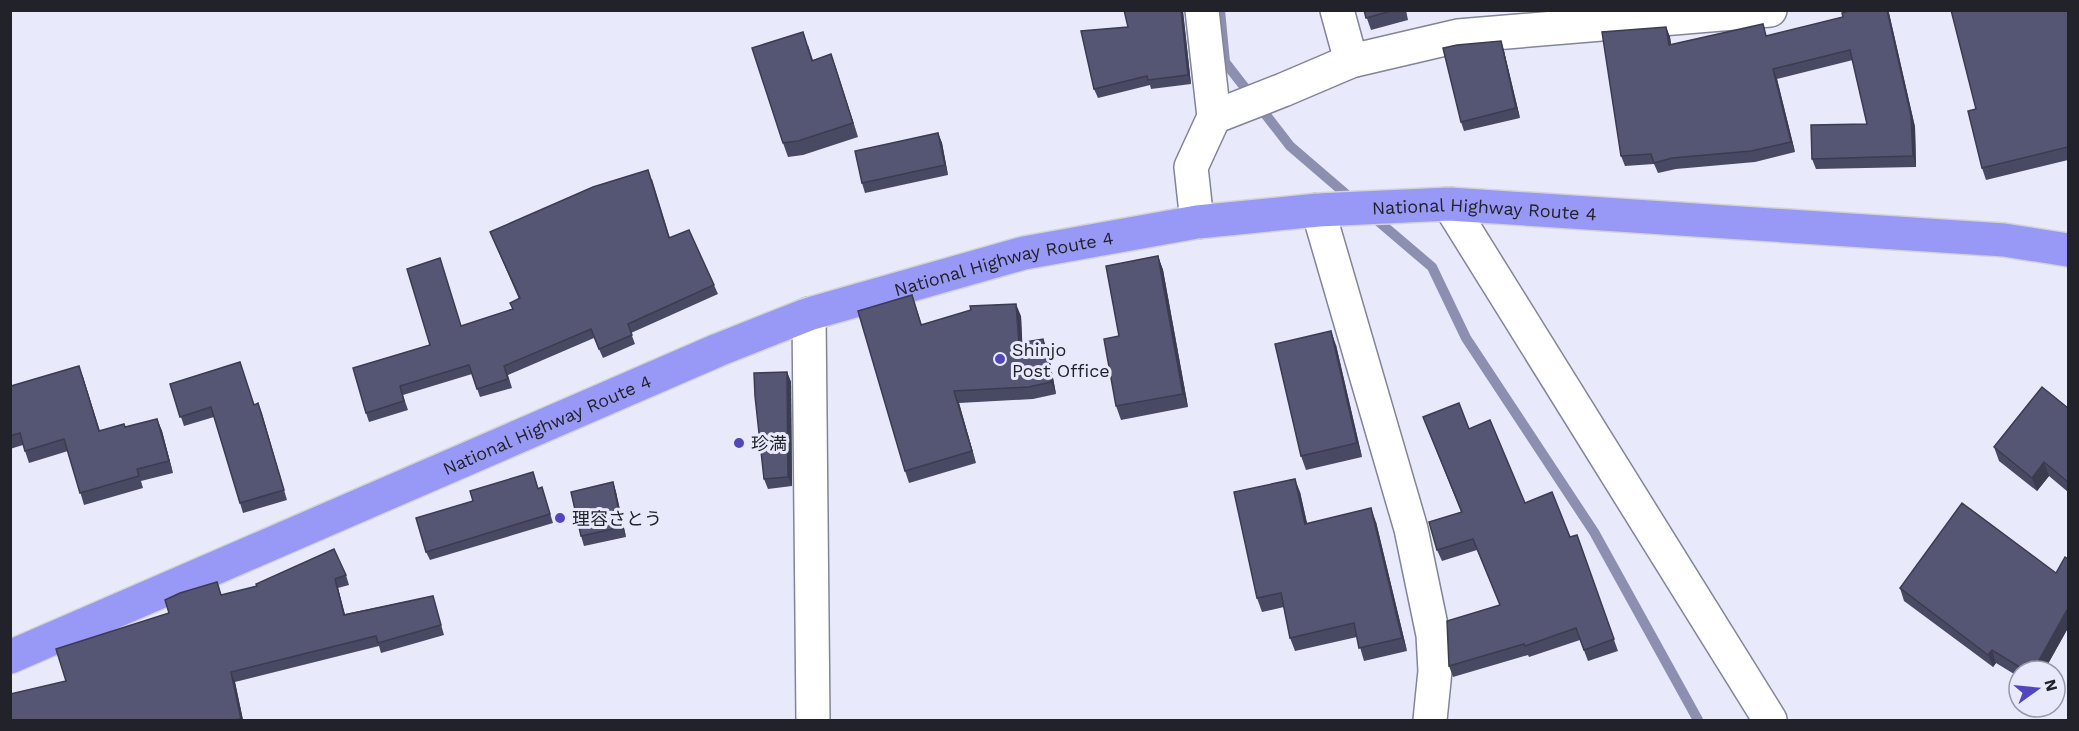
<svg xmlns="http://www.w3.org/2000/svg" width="2079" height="731" font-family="'Work Sans','Noto Sans JP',sans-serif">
	<rect width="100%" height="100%" fill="#e8eafc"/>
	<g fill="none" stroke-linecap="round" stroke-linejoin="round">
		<g stroke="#8c8faf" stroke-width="10">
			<polyline points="1220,10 1225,62 1290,146 1354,201"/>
			<polyline points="1371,215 1432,267 1466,338 1594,532 1698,720"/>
		</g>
		<defs>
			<g id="minor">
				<polyline points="1337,10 1351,61"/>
				<polyline points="1214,117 1283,90 1351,61 1458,36 1770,10"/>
				<polyline points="1449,204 1770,720"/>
				<polyline points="1318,210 1411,529 1433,635 1435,671 1430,720"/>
				<polyline points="1197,222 1191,167 1214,117 1202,10"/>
				<polyline points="809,314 813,720"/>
			</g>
			<g id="trunk">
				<path id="s1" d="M 10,657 L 718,350 L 809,314 L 1024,253 L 1197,222 L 1318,210 L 1449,204 L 2004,240 L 2068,250"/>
			</g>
		</defs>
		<use href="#minor" stroke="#828498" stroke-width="36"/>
		<use href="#trunk" stroke="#d3d3d4" stroke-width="36"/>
		<use href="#minor" stroke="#fff" stroke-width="33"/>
		<use href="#trunk" stroke="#9898f6" stroke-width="33"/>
	</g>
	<g fill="#484a63">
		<polygon points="1124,10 1183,10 1191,84 1151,89 1150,85 1098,98 1094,89 1128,27"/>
		<polygon points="1364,10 1406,10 1408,20 1371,30"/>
		<polygon points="2068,10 2068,160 1986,180 1982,168 1976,109"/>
		<polygon points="1889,13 1915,127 1916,167 1816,169 1812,159 1867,124 1853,60 1777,79 1795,152 1755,162 1676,169 1658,173 1654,164 1625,166 1621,156 1666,27 1670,37 1671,45 1767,36"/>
		<polygon points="1501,41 1504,51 1520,118 1464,131 1461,122"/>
		<polygon points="808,45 813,60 831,54 858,137 803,155 788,157 783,143"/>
		<polygon points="938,133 942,143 948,175 865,193 862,183"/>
		<polygon points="652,179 670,238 714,285 718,294 631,333 635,344 603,358 594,338 508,375 512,388 480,397 472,374 403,395 408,410 369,422 366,413 430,345 461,326 512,309 519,299 490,232"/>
		<polygon points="1158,256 1163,270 1188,407 1121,420 1116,406 1119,336"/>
		<polygon points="916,307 922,325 1021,316 1022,343 1048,351 1056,394 1033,399 959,403 976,463 909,483 905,471"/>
		<polygon points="1336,345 1362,457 1306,470 1301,456"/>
		<polygon points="787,372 791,382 792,486 768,489 764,479"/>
		<polygon points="83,377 100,431 125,427 157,419 162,431 173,473 141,481 143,488 84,505 68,451 29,463 23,445 10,449 10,382 12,386"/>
		<polygon points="170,384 254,405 258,403 287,500 243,513 214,417 184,426"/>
		<polygon points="2068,408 2068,492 2049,476 2037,491 1999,461 1994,447"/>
		<polygon points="1423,417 1469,429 1525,503 1570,537 1577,535 1618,651 1588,661 1580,640 1529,657 1528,655 1453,677 1449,666 1500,605 1477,550 1442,561 1437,550 1461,512"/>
		<polygon points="613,482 616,492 626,537 584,546 581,536"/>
		<polygon points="542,487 553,523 430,560 426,552 538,488"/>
		<polygon points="1300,492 1307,523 1376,522 1407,651 1364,661 1357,637 1295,651 1290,638 1284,607 1262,612 1257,598"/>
		<polygon points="346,575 349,585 338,588 345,614 433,596 444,635 381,653 379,646 235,682 243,720 10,720 66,681 169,613 221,595"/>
		<polygon points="1900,588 2068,628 2044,671 2019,671 2019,677 1996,663 1993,667 1904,601"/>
	</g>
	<g fill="#3b3c50">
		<polygon points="1181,10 1183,10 1183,13 1191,84 1188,75"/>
		<polygon points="1887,10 1888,10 1889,13 1915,127 1916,167 1913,156"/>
		<polygon points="1666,27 1670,37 1673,56 1669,45"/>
		<polygon points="1501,41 1504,51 1520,118 1516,108"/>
		<polygon points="831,54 836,68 858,137 853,123"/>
		<polygon points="1773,69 1777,79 1795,152 1791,142"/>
		<polygon points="938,133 942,143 948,175 945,165"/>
		<polygon points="1158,256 1163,270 1188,407 1183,394"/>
		<polygon points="1016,304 1021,316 1023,356 1019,343"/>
		<polygon points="1331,331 1336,345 1362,457 1357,443"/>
		<polygon points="1043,339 1048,351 1056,394 1051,382"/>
		<polygon points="79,366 83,377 103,443 99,431"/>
		<polygon points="787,372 791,382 792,486 788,477"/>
		<polygon points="954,391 959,403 976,463 972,451"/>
		<polygon points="258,403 262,413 287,500 284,490"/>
		<polygon points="157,419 162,431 173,473 169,461"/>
		<polygon points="2044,462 2049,476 2037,491 2032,478"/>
		<polygon points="1295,479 1300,492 1310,537 1305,524"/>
		<polygon points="613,482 616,492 626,537 622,527"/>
		<polygon points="1371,508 1376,522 1407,651 1402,638"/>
		<polygon points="335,579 338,588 347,624 344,615"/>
		<polygon points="2068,608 2068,628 2044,671 2033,671"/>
		<polygon points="1992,650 1996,663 1993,667 1988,655"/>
		<polygon points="231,672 235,682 243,720 241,720 241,719"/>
	</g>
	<g fill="#545673" stroke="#3b3c50" stroke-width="1.5">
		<polygon points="1124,10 1181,10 1188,75 1148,80 1147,76 1094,89 1081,31 1128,27"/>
		<polygon points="1364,10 1395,10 1366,18"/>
		<polygon points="1852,10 1887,10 1911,116 1913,156 1812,159 1811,125 1867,124 1850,50 1773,69 1791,142 1751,151 1672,158 1654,163 1651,154 1621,156 1602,32 1666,27 1669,45 1763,24 1766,36 1843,17 1842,13"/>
		<polygon points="1951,10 2068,10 2068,147 1982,168 1968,111 1976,109"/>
		<polygon points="803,32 812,61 831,54 853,123 798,141 783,143 752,48"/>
		<polygon points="1501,41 1516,108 1461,122 1443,48 1457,45"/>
		<polygon points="938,133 945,165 862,183 855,151"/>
		<polygon points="648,170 669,238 689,230 714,285 628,324 632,335 599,349 591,329 504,366 508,379 477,389 469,365 400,386 404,401 366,413 353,368 430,345 407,269 440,258 461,326 513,309 510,303 520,298 490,232 593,187"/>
		<polygon points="1158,256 1183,394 1116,406 1104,339 1119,336 1106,266"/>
		<polygon points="912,295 921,325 971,310 970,306 1016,304 1019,343 1043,339 1051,382 1029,387 954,391 972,451 905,471 858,311"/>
		<polygon points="1331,331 1357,443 1301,456 1275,344"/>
		<polygon points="240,362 254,405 258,403 284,490 240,503 211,407 180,417 170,384"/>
		<polygon points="79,366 99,431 124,424 125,427 157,419 169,461 137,469 139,476 80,493 64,439 25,451 20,433 10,436 10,384 11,386"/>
		<polygon points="787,372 788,477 764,479 755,396 754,373"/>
		<polygon points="2042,387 2068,408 2068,482 2044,462 2032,478 1994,447"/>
		<polygon points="1459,403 1469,429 1490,420 1525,503 1552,492 1570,537 1577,535 1614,639 1584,650 1576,628 1525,646 1524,644 1449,666 1447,621 1500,605 1473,539 1437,550 1429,522 1462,512 1423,417"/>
		<polygon points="533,472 538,489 542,487 550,514 426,552 416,518 473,501 470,491"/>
		<polygon points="1295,479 1305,524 1371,508 1402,638 1359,648 1354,623 1290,638 1281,593 1257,598 1234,492"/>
		<polygon points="613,482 622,527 581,536 571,492"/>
		<polygon points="1962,503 2056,573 2065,557 2068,559 2068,608 2033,671 2026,671 1992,650 1988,655 1900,588"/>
		<polygon points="334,549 346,575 335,579 344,615 433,596 441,625 378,643 376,636 231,672 241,719 233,720 10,720 10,694 66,681 56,649 169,613 165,600 180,593 217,582 221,595 257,586 256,584"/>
	</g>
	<g fill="#5146bd" stroke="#e8eafc" stroke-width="2">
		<circle cx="1000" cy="359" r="6"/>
		<circle cx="739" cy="443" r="6"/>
		<circle cx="560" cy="518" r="6"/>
	</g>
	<g text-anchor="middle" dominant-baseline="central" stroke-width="6" stroke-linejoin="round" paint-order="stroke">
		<g font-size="18" fill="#21222a" stroke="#e8eafc">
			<text stroke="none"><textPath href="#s1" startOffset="1557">National Highway Route 4</textPath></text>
			<text stroke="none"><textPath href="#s1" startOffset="1071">National Highway Route 4</textPath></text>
			<text stroke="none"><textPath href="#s1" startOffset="585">National Highway Route 4</textPath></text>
		</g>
		<g font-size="18" fill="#21222a" stroke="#e8eafc" text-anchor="start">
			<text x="1012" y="349">Shinjo<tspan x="1012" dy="21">Post Office</tspan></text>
			<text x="751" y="443">珍満</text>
			<text x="572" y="518">理容さとう</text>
		</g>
	</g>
	<rect width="2079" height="731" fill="none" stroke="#21222a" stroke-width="24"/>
	<g transform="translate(2037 689) rotate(75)"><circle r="28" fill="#e8eafc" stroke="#989aa8" stroke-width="1.5"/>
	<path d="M0-4.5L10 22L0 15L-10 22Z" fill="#5146bd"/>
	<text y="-9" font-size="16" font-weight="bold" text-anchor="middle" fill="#21222a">N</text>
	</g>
</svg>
